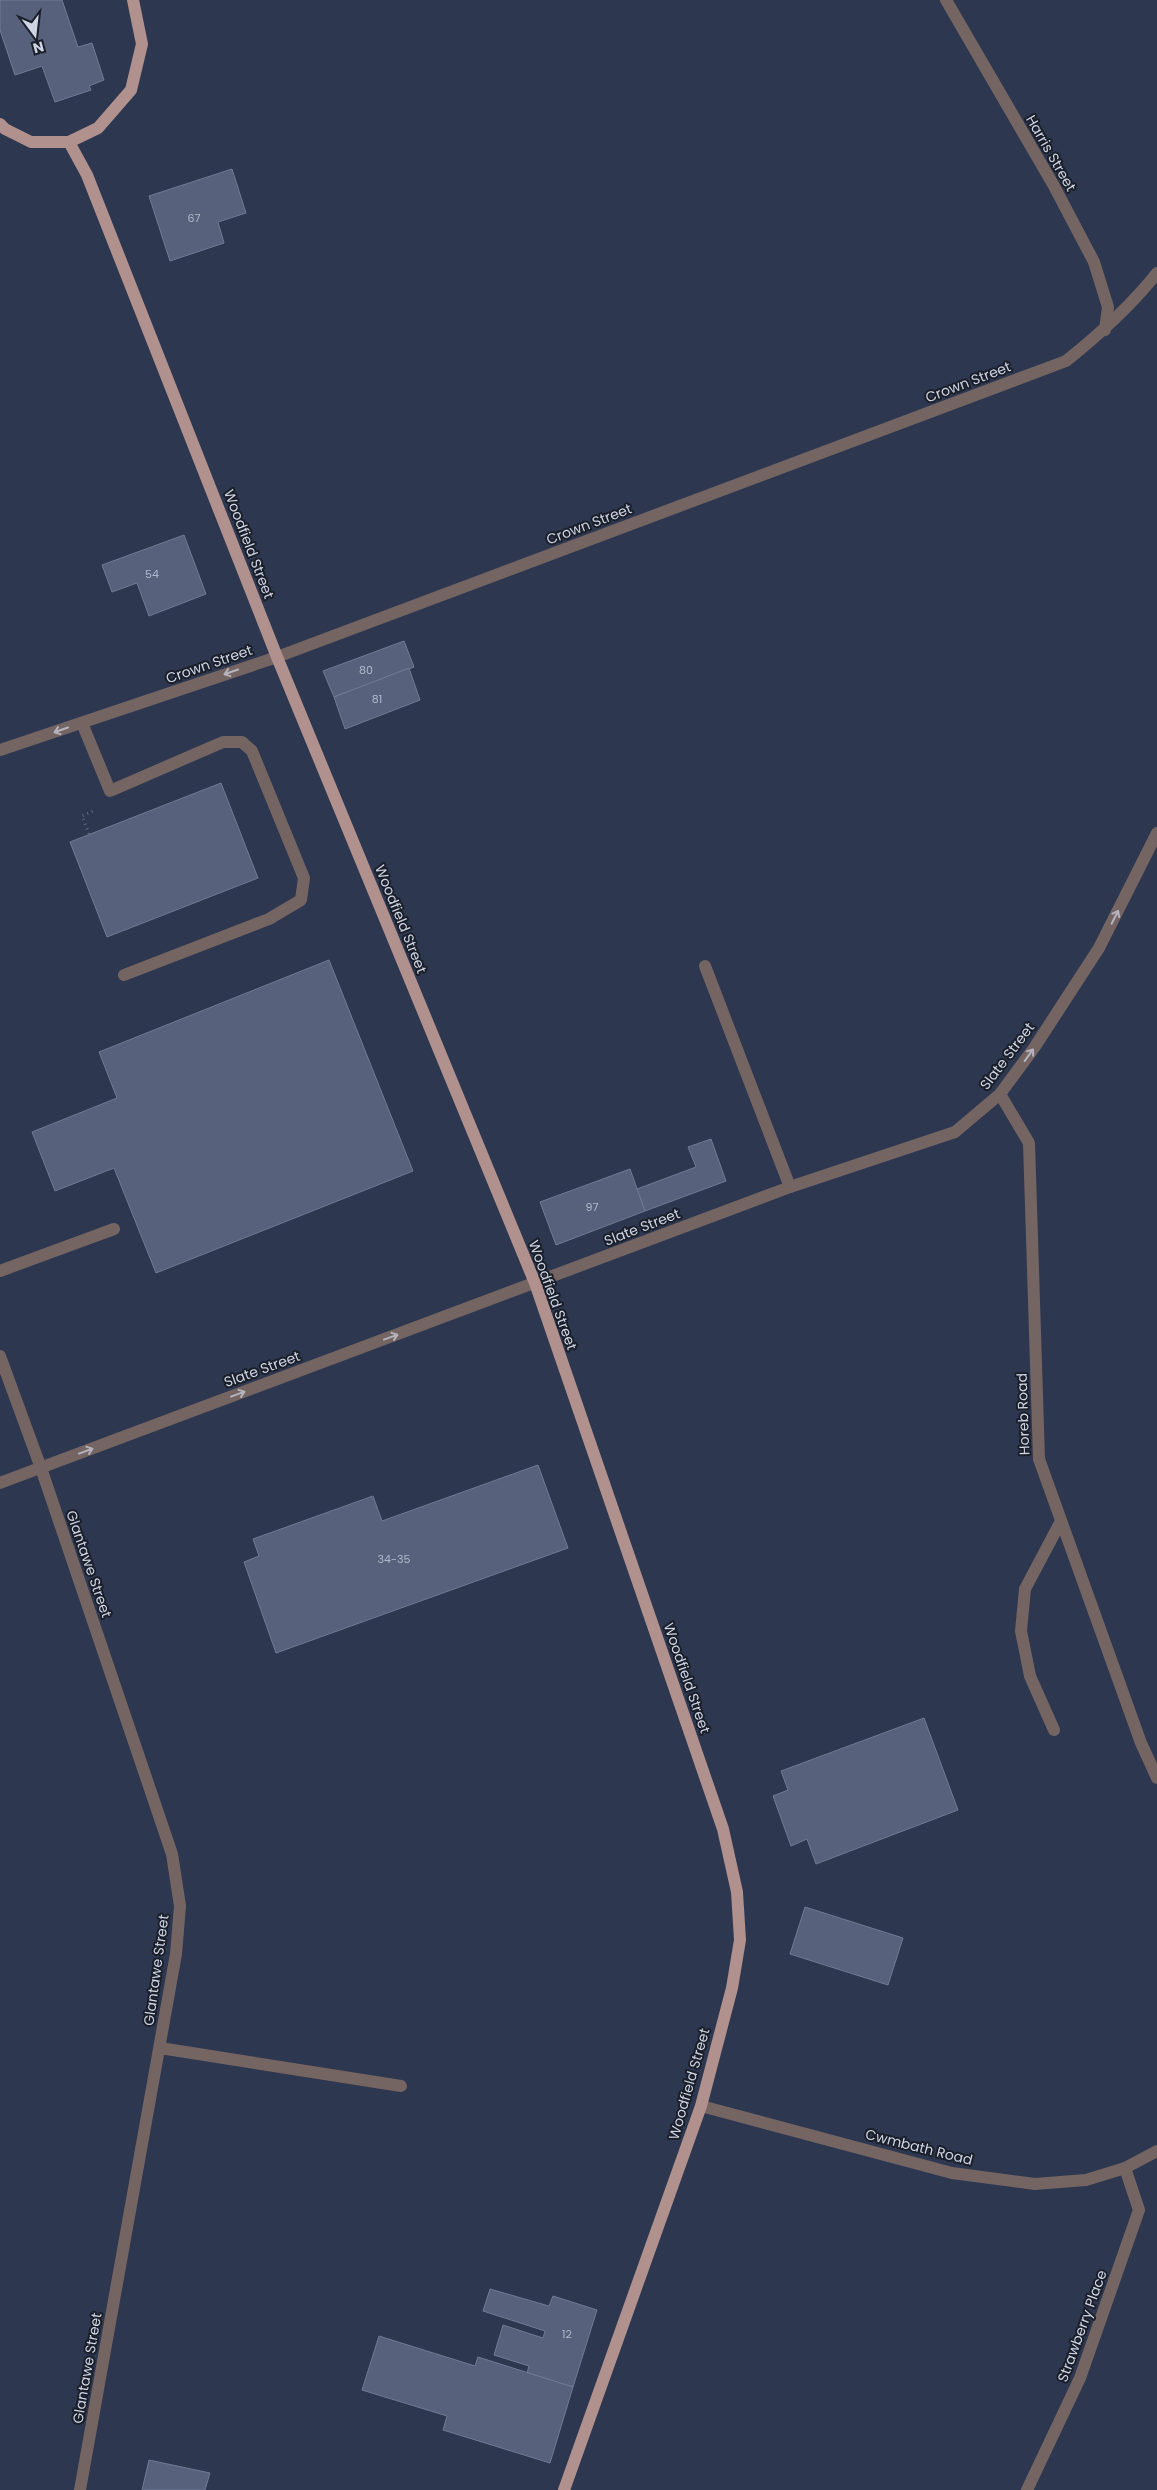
<svg xmlns="http://www.w3.org/2000/svg" width="1157" height="2490" font-family="Poppins,sans-serif">
	<rect width="100%" height="100%" fill="#2d374f"/>
	<g fill="#57617c" stroke="#6f7b96">
		<polygon points="0,0 62,0 78,47 92,43 104,80 89,86 91,90 55,102 42,66 15,75 0,30"/>
		<polygon points="232,169 246,213 218,222 224,243 170,261 149,196"/>
		<polygon points="184,535 206,594 149,616 137,583 112,592 102,565"/>
		<polygon points="404,641 414,667 334,697 323,671"/>
		<polygon points="409,668 420,700 345,729 334,697"/>
		<polygon points="221,783 258,878 107,937 70,842"/>
		<polygon points="329,960 413,1171 156,1273 114,1168 55,1191 32,1132 117,1098 99,1052"/>
		<polygon points="711,1139 726,1181 645,1211 637,1189 696,1167 688,1147"/>
		<polygon points="630,1169 645,1211 556,1245 540,1202"/>
		<polygon points="538,1465 568,1548 276,1653 244,1562 259,1556 253,1539 373,1496 382,1521"/>
		<polygon points="924,1718 958,1810 816,1864 807,1839 791,1846 773,1796 788,1790 781,1771"/>
		<polygon points="805,1907 903,1938 888,1985 790,1954"/>
		<polygon points="490,2289 549,2306 553,2296 597,2310 573,2387 527,2373 529,2366 494,2355 503,2325 543,2338 545,2331 483,2311"/>
		<polygon points="379,2336 475,2366 478,2357 573,2387 550,2463 443,2430 447,2416 362,2390"/>
		<polygon points="149,2460 210,2473 205,2490 142,2490"/>
	</g>
	<g fill="none" stroke-linecap="round" stroke-linejoin="round">
		<polyline stroke="#5f687d" stroke-width="3" stroke-dasharray="1 4" stroke-linecap="butt" points="89,834 82,816 95,810"/>
		<g stroke="#746563" stroke-width="12">
			<polyline points="946,0 1054,186 1094,262 1108,307 1105,330"/>
			<polyline points="82,723 110,791 223,742 242,742 252,751 304,878 301,900 269,919 124,975"/>
			<path d="M 0,750 L 277,657 L 1066,361 C 1100,334 1130,307 1157,273"/>
			<polyline points="705,966 790,1187"/>
			<polyline points="1000,1094 1029,1143 1039,1459 1141,1743 1157,1778"/>
			<polyline points="0,1271 114,1229"/>
			<polyline points="0,1356 41,1468 172,1854 180,1906 176,1954 80,2490"/>
			<polyline points="0,1483 790,1187 955,1132 1000,1094 1034,1048 1099,948 1157,833"/>
			<polyline points="1054,1730 1030,1676 1021,1631 1025,1589 1061,1521"/>
			<polyline points="160,2048 401,2086"/>
			<polyline points="701,2106 952,2173 1035,2184 1086,2180 1125,2168 1157,2151"/>
			<polyline points="1027,2490 1080,2378 1139,2210 1125,2168"/>
		</g>
		<g stroke="#b0918d" stroke-width="12">
			<polyline points="0,124 5,129 31,142 69,142 98,128 131,90 142,44 133,0"/>
			<polyline points="69,142 87,175 277,657 535,1283 723,1829 737,1892 740,1940 732,1988 701,2106 564,2490"/>
		</g>
	</g>
	<defs><path id="oneway-shaft" d="M-6 0H5M1.5-3L5.5 0L1.5 3" fill="none" stroke-width="1.6" stroke-linecap="round" stroke-linejoin="round" transform="scale(1.25)"/></defs>
	<g stroke="#b4b3be">
		<use href="#oneway-shaft" transform="translate(231 672) rotate(161)"/>
		<use href="#oneway-shaft" transform="translate(61 730) rotate(161)"/>
		<use href="#oneway-shaft" transform="translate(1115 917) rotate(-63)"/>
		<use href="#oneway-shaft" transform="translate(1029 1055) rotate(-54)"/>
		<use href="#oneway-shaft" transform="translate(391 1337) rotate(-20)"/>
		<use href="#oneway-shaft" transform="translate(238 1394) rotate(-20)"/>
		<use href="#oneway-shaft" transform="translate(86 1451) rotate(-20)"/>
	</g>
	<g text-anchor="middle" dominant-baseline="central" stroke-width="4" stroke-linejoin="round" paint-order="stroke">
		<g font-size="11" fill="#b1b8cb">
			<text x="194" y="218">67</text>
			<text x="152" y="574">54</text>
			<text x="366" y="670">80</text>
			<text x="377" y="699">81</text>
			<text x="592" y="1207">97</text>
			<text x="394" y="1559">34-35</text>
			<text x="567" y="2334">12</text>
		</g>
		<g font-size="14" fill="#cfd5e5" stroke="#1a1f29">
			<text transform="translate(1051 153) rotate(60)">Harris Street</text>
			<text transform="translate(968 382) rotate(-21)">Crown Street</text>
			<text transform="translate(589 524) rotate(-21)">Crown Street</text>
			<text transform="translate(249 544) rotate(69)">Woodfield Street</text>
			<text transform="translate(209 664) rotate(-19)">Crown Street</text>
			<text transform="translate(401 919) rotate(68)">Woodfield Street</text>
			<text transform="translate(1007 1056) rotate(-53)">Slate Street</text>
			<text transform="translate(642 1227) rotate(-21)">Slate Street</text>
			<text transform="translate(553 1295) rotate(70)">Woodfield Street</text>
			<text transform="translate(262 1369) rotate(-20)">Slate Street</text>
			<text transform="translate(1023 1414) rotate(-92)">Horeb Road</text>
			<text transform="translate(89 1564) rotate(71)">Glantawe Street</text>
			<text transform="translate(687 1678) rotate(71)">Woodfield Street</text>
			<text transform="translate(156 1970) rotate(-82)">Glantawe Street</text>
			<text transform="translate(689 2084) rotate(-74)">Woodfield Street</text>
			<text transform="translate(919 2147) rotate(14)">Cwmbath Road</text>
			<text transform="translate(1082 2326) rotate(-70)">Strawberry Place</text>
			<text transform="translate(87 2368) rotate(-80)">Glantawe Street</text>
		</g>
	</g>
	<g transform="translate(35 35) rotate(165)" stroke="#1a1f29" stroke-width="4" paint-order="stroke">
	<path d="M0-4L9 19L0 12L-9 19Z" fill="#cfd5e5"/>
	<text y="-8" font-size="14" font-weight="bold" text-anchor="middle" fill="#cfd5e5">N</text>
	</g>
</svg>
